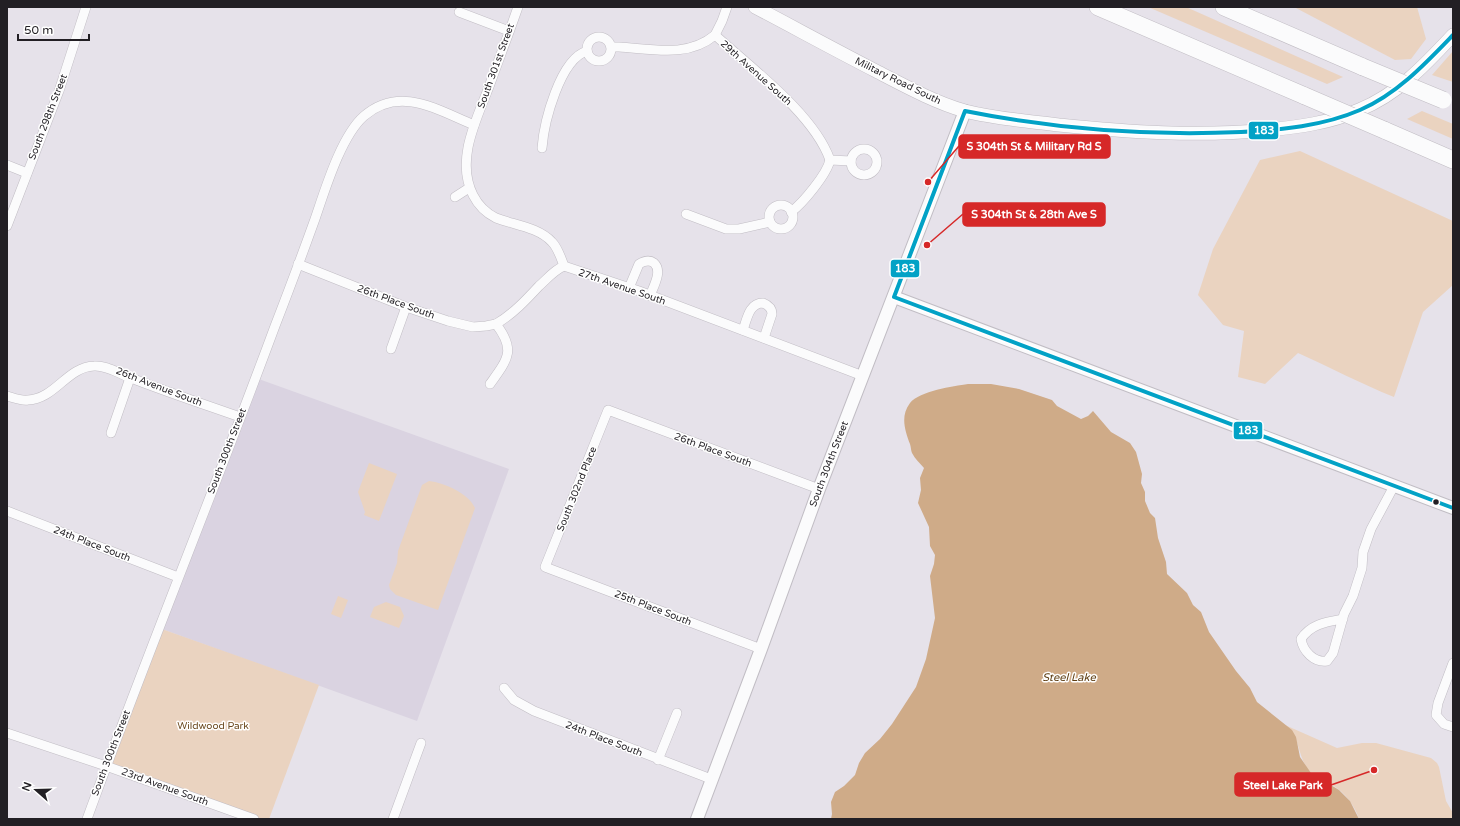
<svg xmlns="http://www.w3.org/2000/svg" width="1460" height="826" font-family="'Varela Round',sans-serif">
	<rect width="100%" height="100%" fill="#e6e2ea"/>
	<polygon fill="#dad3e1" points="256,378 509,469 417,721 159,628"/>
	<g fill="#ead3c0">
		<polygon points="1148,7 1186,7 1343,77 1327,84"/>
		<polygon points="1294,7 1417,7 1426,39 1411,59 1395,60"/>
		<polygon points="1453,51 1453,82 1432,75"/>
		<polygon points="1422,111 1453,124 1453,139 1407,119"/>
		<path d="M 1300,151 L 1453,221 L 1453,285 L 1423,312 L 1394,397 C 1361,384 1330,367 1298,353 L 1265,384 L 1238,377 L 1244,331 L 1223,325 L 1198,295 L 1213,249 L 1260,160 Z"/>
		<polygon points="369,463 397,474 379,521 364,515 365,512 358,492"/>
		<path d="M 429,481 C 445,483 468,493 475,508 L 438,610 L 396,595 L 390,589 L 389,585 L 397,563 L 398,551 L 422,485 Z"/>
		<polygon points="338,596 348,600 341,618 331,614"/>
		<polygon points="386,602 400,607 404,616 399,628 370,617 374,607"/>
		<polygon points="159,628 319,685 269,819 254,819 106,766"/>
		<path d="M 1285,725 L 1337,748 L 1362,743 L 1376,743 L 1431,758 L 1437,763 L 1439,767 L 1446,801 L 1453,813 L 1453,819 L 1359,819 C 1355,806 1345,792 1332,785 C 1326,781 1316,779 1311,773 C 1297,758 1301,737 1285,725 Z"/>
	</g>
	<path fill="#cfab88" d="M 968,384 L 991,384 L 1019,389 L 1052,400 L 1057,406 L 1081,419 L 1088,416 L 1093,411 L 1111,432 L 1130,443 L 1136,452 L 1142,474 L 1141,483 L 1145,492 L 1145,501 L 1150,513 L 1155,518 L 1158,538 L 1166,562 L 1167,574 L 1187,593 L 1193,605 L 1201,612 L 1209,632 L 1236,671 L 1250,688 L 1257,702 L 1292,730 L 1296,737 L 1300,757 L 1311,773 L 1339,790 L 1350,801 L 1359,819 L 831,819 L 832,814 L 831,802 L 835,792 L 844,786 L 855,775 L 859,763 L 865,753 L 880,739 L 892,724 L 916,687 L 926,659 L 935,618 L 930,576 L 934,564 L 935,555 L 930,546 L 929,527 L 918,503 L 921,490 L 920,478 L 924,468 C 920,463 915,459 912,453 C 911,451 911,447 910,444 C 905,431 900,416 910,403 C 920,391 953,386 968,384 Z"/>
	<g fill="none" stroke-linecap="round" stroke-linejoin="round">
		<defs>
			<g id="minor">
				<path d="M 518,7 C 509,33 499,59 490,84 C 477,119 455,159 473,195 C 478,205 486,213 496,218 C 514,225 538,227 552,242 C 558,248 561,258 564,266 L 639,291 L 863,376"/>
				<polyline points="459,12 509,31"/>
				<polyline points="715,35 722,21 727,7"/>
				<circle cx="599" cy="49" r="12"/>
				<path d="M 612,47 L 619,47 C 652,49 688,58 715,35 C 750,67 814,114 830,160"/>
				<path d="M 542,148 C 544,122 560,59 587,51"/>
				<circle cx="864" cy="162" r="13"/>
				<polyline points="830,160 851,161"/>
				<polyline points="7,165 27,173"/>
				<polyline points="455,197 469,188"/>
				<circle cx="781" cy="217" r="12"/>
				<path d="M 791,212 C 803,203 827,174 830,160"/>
				<polyline points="686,214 726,229 739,229 770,222"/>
				<polyline points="7,226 59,91 86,7"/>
				<polyline points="298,264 406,307 448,321 473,327 486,326 496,324"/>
				<path d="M 629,288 L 639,264 C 644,261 649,259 654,263 C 663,271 653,287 650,296"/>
				<path d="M 743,330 C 747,319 749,303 763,303 C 768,305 772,308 772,314 L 764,338"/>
				<polyline points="391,349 406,307"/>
				<path d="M 490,384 C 508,359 516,350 496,324 C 513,314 526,300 539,286 C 547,279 554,270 564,266"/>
				<path d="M 7,396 C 14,398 21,401 28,400 C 55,399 67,367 94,366 C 107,365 119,374 131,378 C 167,392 203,404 240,417"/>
				<polyline points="111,433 130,378"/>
				<polyline points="7,511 178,577"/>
				<path d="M 1343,619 C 1326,622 1311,624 1301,639 C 1303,651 1314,663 1327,661 L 1333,653 L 1344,614 L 1353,596 L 1362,568 L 1363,552 L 1371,529 L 1394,486"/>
				<polyline points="761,649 545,567 608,410 819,489"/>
				<polyline points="1453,663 1438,703 1436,715 1444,724 1453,727"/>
				<polyline points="504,688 514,700 534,711 711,779"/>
				<polyline points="7,733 106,766 254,819"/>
				<polyline points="658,760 677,713"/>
				<path d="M 87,819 C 147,654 214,491 275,326 C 289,290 302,255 315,219 C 325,190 341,136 364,116 C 400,85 437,110 474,125"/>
				<polyline points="393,819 421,743"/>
			</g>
			<g id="tertiary">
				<polyline points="894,297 1453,508"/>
				<polyline points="697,819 761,649 819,489 965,111"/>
			</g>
			<path id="secondary" d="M 755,7 C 795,28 835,50 876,71 C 905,86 934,102 965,111 C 996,119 1028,121 1059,125 C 1128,132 1198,137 1267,130 C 1298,127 1330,123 1359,110 C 1398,94 1425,65 1453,35"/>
			<g id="motorway">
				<polyline points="1098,7 1305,96"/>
				<polyline points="1224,7 1363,67"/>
				<polyline points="1384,130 1453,160"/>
			</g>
		</defs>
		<use href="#minor" stroke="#c1bdc4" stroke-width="10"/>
		<use href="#tertiary" stroke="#c1bdc4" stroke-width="14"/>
		<use href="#secondary" stroke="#c1bdc4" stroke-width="14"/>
		<use href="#motorway" stroke="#c1bdc4" stroke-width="18"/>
		<use href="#minor" stroke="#fbfbfc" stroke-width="9"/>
		<use href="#tertiary" stroke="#fbfbfc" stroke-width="12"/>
		<use href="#secondary" stroke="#fbfbfc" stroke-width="13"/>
		<use href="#motorway" stroke="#fbfbfc" stroke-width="17"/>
		<defs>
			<g id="motorway-bridge">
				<polyline points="1363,67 1443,100"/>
				<polyline points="1305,96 1384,130"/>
			</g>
		</defs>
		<use href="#motorway-bridge" stroke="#c1bdc4" stroke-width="18" stroke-linecap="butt"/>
		<use href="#motorway-bridge" stroke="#fbfbfc" stroke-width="17"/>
		<defs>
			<path id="bus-1" d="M 1453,35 C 1425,64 1397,94 1360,110 C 1323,126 1281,130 1241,132 C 1150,136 1055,129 965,111 L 894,297 L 1453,508"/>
		</defs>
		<use href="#bus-1" stroke="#fff" stroke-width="7"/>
		<use href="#bus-1" stroke="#02a2c6" stroke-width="4"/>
	</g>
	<circle fill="#221f24" stroke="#fff" stroke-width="1.5" cx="1436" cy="502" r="3.5"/>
	<g text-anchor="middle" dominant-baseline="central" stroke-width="3" stroke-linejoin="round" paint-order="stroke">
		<g font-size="10" fill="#221f24" stroke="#fff">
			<text transform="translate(496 66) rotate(-70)">South 301st Street</text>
			<text transform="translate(756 73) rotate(42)">29th Avenue South</text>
			<text transform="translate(898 81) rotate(26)">Military Road South</text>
			<text transform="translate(48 117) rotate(-69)">South 298th Street</text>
			<text transform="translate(622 287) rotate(19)">27th Avenue South</text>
			<text transform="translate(396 302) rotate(20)">26th Place South</text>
			<text transform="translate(159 387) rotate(21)">26th Avenue South</text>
			<text transform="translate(713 450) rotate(20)">26th Place South</text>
			<text transform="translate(227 451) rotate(-69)">South 300th Street</text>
			<text transform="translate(829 464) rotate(-69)">South 304th Street</text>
			<text transform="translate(577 489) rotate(-68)">South 302nd Place</text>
			<text transform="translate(92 544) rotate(21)">24th Place South</text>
			<text transform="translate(653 608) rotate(21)">25th Place South</text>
			<text transform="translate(604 739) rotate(21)">24th Place South</text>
			<text transform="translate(111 753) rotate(-69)">South 300th Street</text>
			<text transform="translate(165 787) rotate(20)">23rd Avenue South</text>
		</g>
		<g font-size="10" fill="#6a481e" stroke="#fff">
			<text x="213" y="726">Wildwood Park</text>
		</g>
		<g font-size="11" font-style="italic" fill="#5d3c11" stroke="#fff">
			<text x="1069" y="677">Steel Lake</text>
		</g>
	</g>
	<path fill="none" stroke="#d62828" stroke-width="1.5" d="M928 182L959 146M927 245L963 214M1374 770L1331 785"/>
	<g fill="#d62828" stroke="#fff" stroke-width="1.5">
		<circle cx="928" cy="182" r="4"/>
		<circle cx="927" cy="245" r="4"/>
		<circle cx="1374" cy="770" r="4"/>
	</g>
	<g fill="#d62828" stroke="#d62828" stroke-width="1.5">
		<rect x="959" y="135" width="151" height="23" rx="4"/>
		<rect x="963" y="203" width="142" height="23" rx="4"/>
		<rect x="1235" y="773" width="96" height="23" rx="4"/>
	</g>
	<g font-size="11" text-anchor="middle" font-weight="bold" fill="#fff">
		<text x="1034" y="150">S 304th St &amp; Military Rd S</text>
		<text x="1034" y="218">S 304th St &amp; 28th Ave S</text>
		<text x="1283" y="789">Steel Lake Park</text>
	</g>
	<g stroke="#fff" stroke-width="1.5">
		<rect x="1248" y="121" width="31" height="19" rx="4" fill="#02a2c6"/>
		<rect x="890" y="259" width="30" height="19" rx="4" fill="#02a2c6"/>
		<rect x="1233" y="421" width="30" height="19" rx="4" fill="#02a2c6"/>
	</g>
	<g font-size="11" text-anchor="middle" font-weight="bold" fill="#fff">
		<text x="1264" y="134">183</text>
		<text x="905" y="272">183</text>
		<text x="1248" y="434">183</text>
	</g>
	<rect width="1460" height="826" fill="none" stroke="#221f24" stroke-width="16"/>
	<g transform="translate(36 790) rotate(290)" stroke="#ffffff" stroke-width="3" paint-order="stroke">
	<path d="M0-3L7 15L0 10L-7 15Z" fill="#221f24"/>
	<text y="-6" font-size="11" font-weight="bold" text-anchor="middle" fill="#221f24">N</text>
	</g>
	<path d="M18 34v6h71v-6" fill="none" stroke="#221f24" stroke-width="2"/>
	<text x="24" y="34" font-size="12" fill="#221f24" stroke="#ffffff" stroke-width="3" paint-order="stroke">50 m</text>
</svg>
